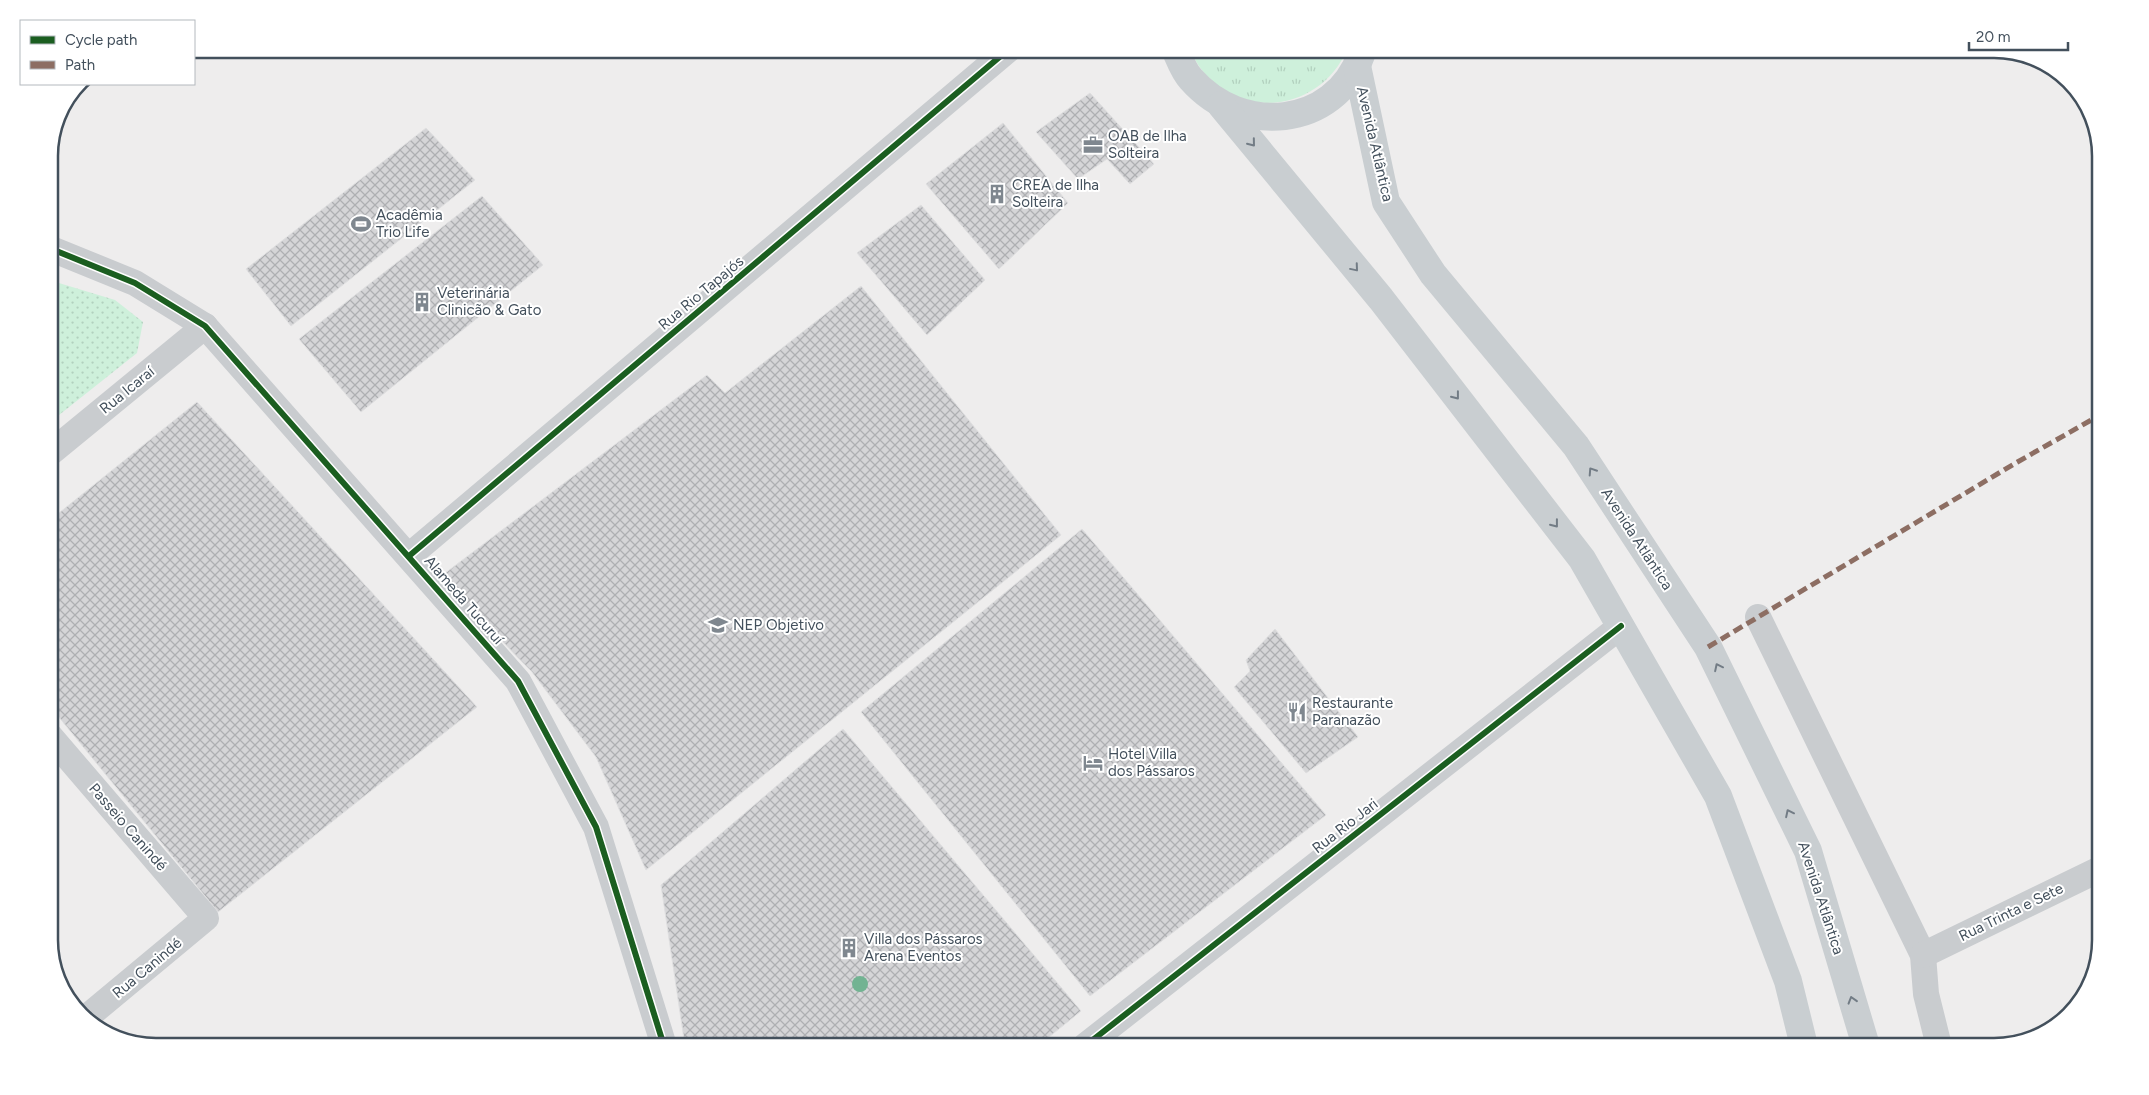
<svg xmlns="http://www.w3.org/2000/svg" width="2149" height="1095" font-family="Figtree,sans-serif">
	<defs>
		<pattern id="grass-tufts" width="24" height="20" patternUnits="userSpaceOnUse" patternTransform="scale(1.25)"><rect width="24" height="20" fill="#cef0db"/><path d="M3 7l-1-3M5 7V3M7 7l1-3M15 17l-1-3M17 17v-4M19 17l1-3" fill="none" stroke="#b2d0be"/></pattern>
		<pattern id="park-dots" width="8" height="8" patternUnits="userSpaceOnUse" patternTransform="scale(1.25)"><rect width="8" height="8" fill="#cef0db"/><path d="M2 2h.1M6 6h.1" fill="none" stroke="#b2d0be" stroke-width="1.8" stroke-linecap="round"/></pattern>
		<pattern id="building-cross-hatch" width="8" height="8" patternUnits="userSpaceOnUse" patternTransform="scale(1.25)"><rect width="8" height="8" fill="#d5d5d7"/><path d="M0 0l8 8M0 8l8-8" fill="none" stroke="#aeafb2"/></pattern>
	</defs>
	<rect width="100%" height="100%" fill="#eeeded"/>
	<path fill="url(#grass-tufts)" d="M 1191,49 L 1347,49 C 1325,105 1251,122 1209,78 C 1201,70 1194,60 1191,49 Z"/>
	<polygon fill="url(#park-dots)" points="49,280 115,300 143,322 137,353 49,423"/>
	<g fill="url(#building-cross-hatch)" stroke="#dfdfe0">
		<polygon points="1090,93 1154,164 1130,184 1107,159 1078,179 1036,132"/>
		<polygon points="1003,123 1068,203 999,269 926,184"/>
		<polygon points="426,128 475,180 291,326 246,269"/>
		<polygon points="482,196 543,265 361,412 299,339"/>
		<polygon points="921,205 985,280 927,335 857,253"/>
		<polygon points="861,286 1061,535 646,870 596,757 532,672 440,577 707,375 725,393"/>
		<polygon points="197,402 477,707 218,912 49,705 49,521"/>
		<polygon points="1082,529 1326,815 1090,996 861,712"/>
		<polygon points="1275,629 1358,737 1306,773 1234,687 1250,671 1246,660"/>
		<polygon points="843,729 1081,1011 1038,1046 685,1046 661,885"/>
	</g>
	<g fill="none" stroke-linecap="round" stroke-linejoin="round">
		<g stroke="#c9cccf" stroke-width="26">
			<polyline points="49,248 135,283 205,326 518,681 596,827 664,1046"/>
			<polyline points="49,454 205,326"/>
			<polyline points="409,556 1009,49"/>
			<polyline points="1758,617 1923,955 1926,994 1939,1046"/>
			<polyline points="49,735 206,918 87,1017"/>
			<polyline points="1923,955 2100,869"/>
			<polyline points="1085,1046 1621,626"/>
		</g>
		<g stroke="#c9ced1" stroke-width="28">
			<path d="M 1175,49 C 1179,58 1184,72 1191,79 C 1241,136 1334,129 1361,55"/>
			<polyline points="1357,66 1386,202 1433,274 1576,446 1708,647 1808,851 1866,1046"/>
			<polyline points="1221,105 1381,299 1582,559 1718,796 1788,981 1804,1046"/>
		</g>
		<polyline stroke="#8d6e63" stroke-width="5" stroke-dasharray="10 5" stroke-linecap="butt" points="1708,647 2014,464 2100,415"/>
		<defs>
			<g id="cycleway">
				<polyline points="49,248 135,283 205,326 518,681 596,827 664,1046"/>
				<polyline points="409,556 1009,49"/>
				<polyline points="1085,1046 1621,626"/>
			</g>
		</defs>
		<use href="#cycleway" stroke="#fff" stroke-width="9"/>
		<use href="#cycleway" stroke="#1b5e20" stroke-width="6"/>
	</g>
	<circle fill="#72b392" cx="860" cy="984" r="8"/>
	<defs><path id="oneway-chevron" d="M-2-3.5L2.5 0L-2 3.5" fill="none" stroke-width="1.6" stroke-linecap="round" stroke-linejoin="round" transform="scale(1.25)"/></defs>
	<g stroke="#727c85">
		<use href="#oneway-chevron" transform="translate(1252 143) rotate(51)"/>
		<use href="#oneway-chevron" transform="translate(1355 268) rotate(50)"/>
		<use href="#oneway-chevron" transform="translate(1456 396) rotate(52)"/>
		<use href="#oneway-chevron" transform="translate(1592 471) rotate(-123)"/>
		<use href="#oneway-chevron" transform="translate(1555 524) rotate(52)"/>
		<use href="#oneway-chevron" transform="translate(1718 667) rotate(-116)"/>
		<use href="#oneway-chevron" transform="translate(1789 813) rotate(-116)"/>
		<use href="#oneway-chevron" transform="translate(1852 1000) rotate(-107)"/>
	</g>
	<defs>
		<symbol id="office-bare" viewBox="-9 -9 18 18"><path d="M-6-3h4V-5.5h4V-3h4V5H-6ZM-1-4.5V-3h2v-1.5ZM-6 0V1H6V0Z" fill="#7f878f" stroke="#fff" stroke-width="2.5" paint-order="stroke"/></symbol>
		<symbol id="building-bare" viewBox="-9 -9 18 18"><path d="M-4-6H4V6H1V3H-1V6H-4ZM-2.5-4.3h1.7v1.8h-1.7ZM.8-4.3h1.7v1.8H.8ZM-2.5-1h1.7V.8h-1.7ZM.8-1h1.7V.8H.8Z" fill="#7f878f" stroke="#fff" stroke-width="2.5" paint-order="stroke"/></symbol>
		<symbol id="stadium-bare" viewBox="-9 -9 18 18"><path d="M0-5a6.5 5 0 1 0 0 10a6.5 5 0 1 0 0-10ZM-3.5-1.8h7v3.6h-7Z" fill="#7f878f" stroke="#fff" stroke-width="2.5" paint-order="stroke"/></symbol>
		<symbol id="school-bare" viewBox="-9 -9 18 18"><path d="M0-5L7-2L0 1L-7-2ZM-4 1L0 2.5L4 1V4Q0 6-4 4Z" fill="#7f878f" stroke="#fff" stroke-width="2.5" paint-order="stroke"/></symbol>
		<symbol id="restaurant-bare" viewBox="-9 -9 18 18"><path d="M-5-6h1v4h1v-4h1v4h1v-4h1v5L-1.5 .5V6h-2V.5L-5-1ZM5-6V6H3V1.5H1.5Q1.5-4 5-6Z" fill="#7f878f" stroke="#fff" stroke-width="2.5" paint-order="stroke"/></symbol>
		<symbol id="hotel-bare" viewBox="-9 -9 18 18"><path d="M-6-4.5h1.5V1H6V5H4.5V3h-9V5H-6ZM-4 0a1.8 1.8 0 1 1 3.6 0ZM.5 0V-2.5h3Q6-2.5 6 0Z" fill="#7f878f" stroke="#fff" stroke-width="2.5" paint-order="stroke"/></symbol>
	</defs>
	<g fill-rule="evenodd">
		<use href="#office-bare" x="1079" y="131" width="28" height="28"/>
		<use href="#building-bare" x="983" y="180" width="28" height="28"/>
		<use href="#stadium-bare" x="347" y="210" width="28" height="28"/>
		<use href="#building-bare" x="408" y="288" width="28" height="28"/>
		<use href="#school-bare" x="704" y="611" width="28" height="28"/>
		<use href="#restaurant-bare" x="1283" y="698" width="28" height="28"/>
		<use href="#hotel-bare" x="1079" y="749" width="28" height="28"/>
		<use href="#building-bare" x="835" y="934" width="28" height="28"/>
	</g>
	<g text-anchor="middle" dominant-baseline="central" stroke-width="4" stroke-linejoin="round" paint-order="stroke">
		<g font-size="15" fill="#43505c" stroke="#fff" text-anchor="start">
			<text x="1108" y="136">OAB de Ilha<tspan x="1108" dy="17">Solteira</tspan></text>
			<text x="1012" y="185">CREA de Ilha<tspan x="1012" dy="17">Solteira</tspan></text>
			<text x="376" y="215">Acadêmia<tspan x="376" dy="17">Trio Life</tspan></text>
			<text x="437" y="293">Veterinária<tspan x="437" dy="17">Clinicão &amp; Gato</tspan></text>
			<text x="733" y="625">NEP Objetivo</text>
			<text x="1312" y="703">Restaurante<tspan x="1312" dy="17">Paranazão</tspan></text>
			<text x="1108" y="754">Hotel Villa<tspan x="1108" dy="17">dos Pássaros</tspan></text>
			<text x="864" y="939">Villa dos Pássaros<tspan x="864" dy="17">Arena Eventos</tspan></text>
		</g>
		<g font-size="15" fill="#43505c" stroke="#fff">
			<text transform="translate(1375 144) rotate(77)">Avenida Atlântica</text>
			<text transform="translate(701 293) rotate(-40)">Rua Rio Tapajós</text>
			<text transform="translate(127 390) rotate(-39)">Rua Icaraí</text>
			<text transform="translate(1637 539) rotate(57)">Avenida Atlântica</text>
			<text transform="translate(464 600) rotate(49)">Alameda Tucuruí</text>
			<text transform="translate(1345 826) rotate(-38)">Rua Rio Jari</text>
			<text transform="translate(128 827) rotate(49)">Passeio Canindé</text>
			<text transform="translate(1821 898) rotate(72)">Avenida Atlântica</text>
			<text transform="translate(2011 912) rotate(-26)">Rua Trinta e Sete</text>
			<text transform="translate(147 968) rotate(-40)">Rua Canindé</text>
		</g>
	</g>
	<path d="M0 0H2149V1095H0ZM156 58H1994A98 98 0 0 1 2092 156V940A98 98 0 0 1 1994 1038H156A98 98 0 0 1 58 940V156A98 98 0 0 1 156 58Z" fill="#fff" fill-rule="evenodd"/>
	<path fill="none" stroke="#43505c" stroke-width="2.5" d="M156 58H1994A98 98 0 0 1 2092 156V940A98 98 0 0 1 1994 1038H156A98 98 0 0 1 58 940V156A98 98 0 0 1 156 58Z"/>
	<rect x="20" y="20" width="175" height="65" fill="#ffffff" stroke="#b4b9be"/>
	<rect x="30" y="36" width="25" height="8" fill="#1b5e20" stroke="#b4b9be"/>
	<text x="65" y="45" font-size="15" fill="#43505c">Cycle path</text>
	<rect x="30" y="61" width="25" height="8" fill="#8d6e63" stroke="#b4b9be"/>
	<text x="65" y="70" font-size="15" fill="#43505c">Path</text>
	<path d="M1969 42v8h99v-8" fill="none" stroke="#43505c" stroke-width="2.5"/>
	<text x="1976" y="42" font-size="15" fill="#43505c" stroke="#ffffff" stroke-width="4" paint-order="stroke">20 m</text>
</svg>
